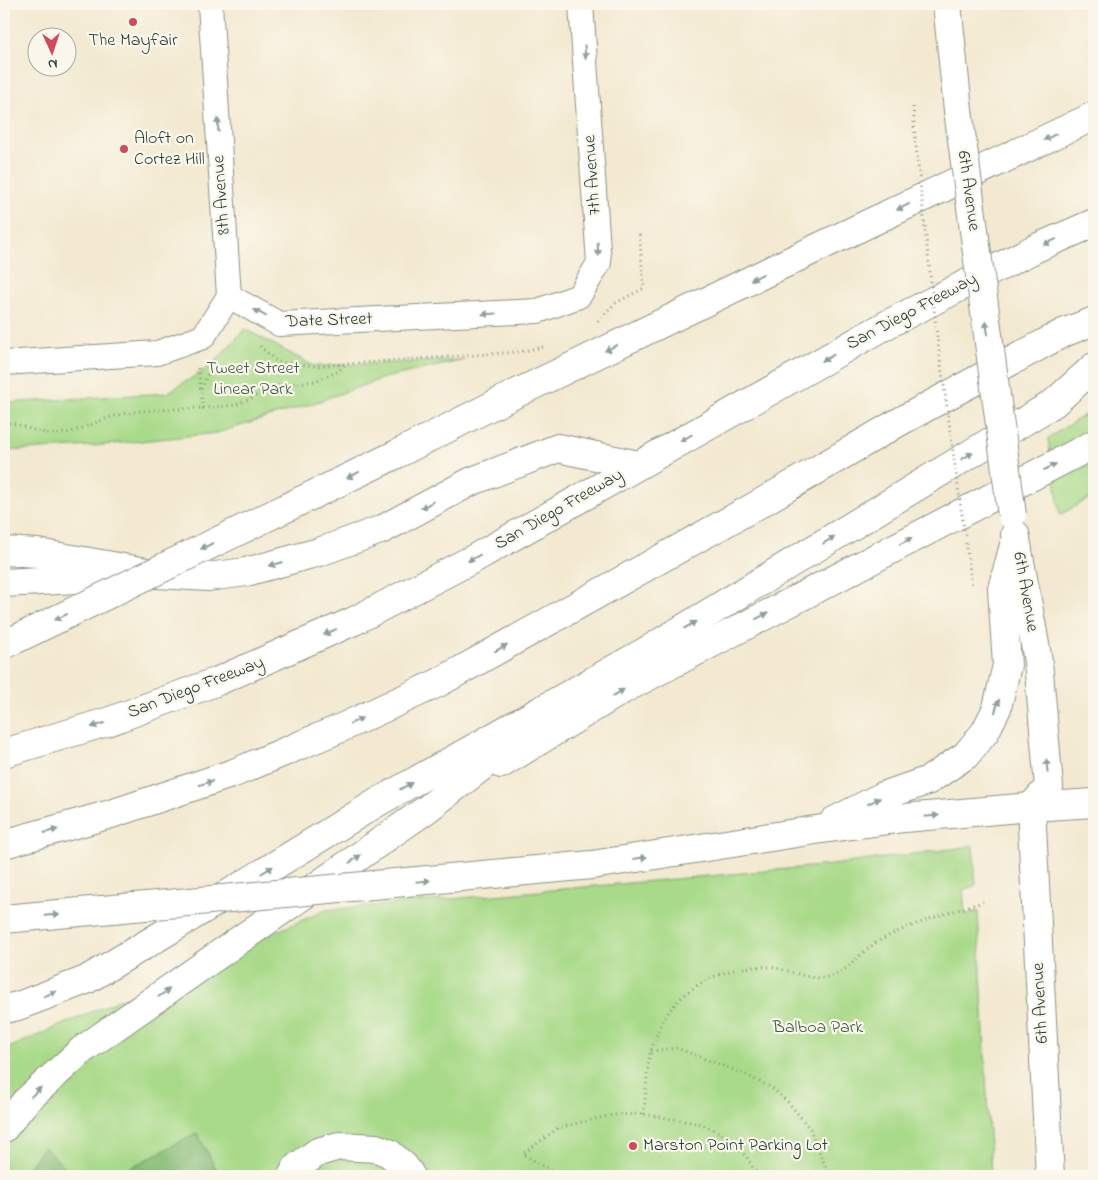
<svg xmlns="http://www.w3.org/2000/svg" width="1098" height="1180" font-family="'Indie Flower',sans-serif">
	<rect width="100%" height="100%" fill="#fbf7ec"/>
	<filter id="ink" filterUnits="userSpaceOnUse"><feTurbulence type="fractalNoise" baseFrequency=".02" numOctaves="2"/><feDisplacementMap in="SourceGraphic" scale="10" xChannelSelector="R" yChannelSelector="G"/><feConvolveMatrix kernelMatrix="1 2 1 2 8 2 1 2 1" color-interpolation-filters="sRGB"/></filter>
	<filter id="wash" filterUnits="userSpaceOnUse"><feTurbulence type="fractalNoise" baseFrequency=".0096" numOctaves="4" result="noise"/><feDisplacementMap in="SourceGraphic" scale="20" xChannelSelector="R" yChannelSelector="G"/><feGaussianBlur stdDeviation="1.12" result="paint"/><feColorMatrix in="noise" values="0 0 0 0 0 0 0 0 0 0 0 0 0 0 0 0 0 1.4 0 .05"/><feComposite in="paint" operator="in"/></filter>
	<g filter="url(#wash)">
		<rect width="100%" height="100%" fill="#f3e9d0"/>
		<g fill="#a9da89" stroke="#648c5e">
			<polygon points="245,329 314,366 465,360 384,378 308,405 217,433 93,446 4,451 4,403 167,393 211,366"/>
			<polygon points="1094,409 1094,433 1050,454 1048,438"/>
			<polygon points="1094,461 1094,496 1060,515 1055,480"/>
			<polygon points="973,846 976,885 963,890 965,915 978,911 991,1176 4,1176 4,1050 326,910 832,865"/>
		</g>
		<g fill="#86ba75" stroke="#527c54">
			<polygon points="197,1133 220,1176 114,1176"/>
			<polygon points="44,1146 74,1176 22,1176"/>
		</g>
	</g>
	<g filter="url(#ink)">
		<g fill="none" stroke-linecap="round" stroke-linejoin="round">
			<defs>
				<g id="minor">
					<polyline points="210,4 229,296"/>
					<polyline points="229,296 279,324 538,311 579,296 599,263 581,4"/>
					<polyline points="4,363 157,353 203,337 229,296"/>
				</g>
				<polyline id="tertiary" points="292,1176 297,1167 318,1152 339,1146 376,1148 389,1153 404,1166 411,1176"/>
				<polyline id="secondary" points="1031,807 1094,803"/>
				<g id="primary">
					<polyline points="947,4 958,110"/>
					<polyline points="1015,534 1038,661 1049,787 1031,807 1050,1176"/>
				</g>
				<g id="motorway">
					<polyline points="397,454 507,398 817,248 1094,116"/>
					<polyline points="4,551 38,553 158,574 208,577 246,572 319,552 383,529 470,482 558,448 638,465"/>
					<polyline points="4,583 112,577"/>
					<polyline points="4,753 110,721 218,681 354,621 475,558 888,324 1034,249 1094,223"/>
					<polyline points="501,764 624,689 1094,444"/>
					<polyline points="834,821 883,796 929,780 966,755 985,732 997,708 1007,665 1002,589 1016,538"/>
					<polyline points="4,844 111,814 234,773 341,728 438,683 759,504 899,422 1063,333 1094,321"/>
					<polyline points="515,872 592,865 815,830 904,818 1031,807"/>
					<polyline points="4,1009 18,1006 86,980 155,939 378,802 648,650 1054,403 1094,367"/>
					<polyline points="4,1128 25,1102 82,1050 427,809 515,741"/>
				</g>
			</defs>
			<use href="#minor" stroke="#899382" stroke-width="26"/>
			<use href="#tertiary" stroke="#899382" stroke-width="30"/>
			<use href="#secondary" stroke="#899382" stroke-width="30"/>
			<use href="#primary" stroke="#899382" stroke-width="30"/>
			<use href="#motorway" stroke="#899382" stroke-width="30"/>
			<g stroke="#899382" stroke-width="3" stroke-dasharray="1 4" stroke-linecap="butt">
				<polyline points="913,107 915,137"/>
				<polyline points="598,321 614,304 644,288 639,231"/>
				<polyline points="260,346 277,362 314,366 344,364"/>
				<polyline points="198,368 203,408 236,405 280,385 315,381 339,371 345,364 518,352 543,347"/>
				<polyline points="201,389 213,363"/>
				<path d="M 4,422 C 22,424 38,434 56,434 C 76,434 99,419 119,415 C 142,409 178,409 203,408"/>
				<polyline points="966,543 972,586"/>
				<polyline points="651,1051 677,1048 744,1074 772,1088 789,1103 810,1129 829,1176"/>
				<path d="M 643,1114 C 647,1094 646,1068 651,1050 C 656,1036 662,1020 671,1009 C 692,981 734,964 768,967 C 788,968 811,983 831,976 C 850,970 860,952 877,942 C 910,924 947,913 983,902"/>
				<polyline points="560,1176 523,1154 558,1128 612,1115 643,1114 702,1124 726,1136 746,1156 758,1176"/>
			</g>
			<use href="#minor" stroke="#fff" stroke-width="24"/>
			<use href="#tertiary" stroke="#fff" stroke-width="28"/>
			<use href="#secondary" stroke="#fff" stroke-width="28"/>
			<use href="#primary" stroke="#fff" stroke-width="28"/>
			<use href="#motorway" stroke="#fff" stroke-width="28"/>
			<defs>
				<polyline id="primary-bridge" points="958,110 1012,515"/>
				<g id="motorway-bridge">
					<polyline points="4,645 397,454"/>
					<polyline points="4,919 515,872"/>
				</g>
			</defs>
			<use href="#primary-bridge" stroke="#899382" stroke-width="30" stroke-linecap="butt"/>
			<use href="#motorway-bridge" stroke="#899382" stroke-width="30" stroke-linecap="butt"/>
			<polyline stroke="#899382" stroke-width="3" stroke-dasharray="1 4" stroke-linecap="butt" points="915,137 937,336 965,537"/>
			<use href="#primary-bridge" stroke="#fff" stroke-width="28"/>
			<use href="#motorway-bridge" stroke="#fff" stroke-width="28"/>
		</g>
		<defs><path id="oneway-solid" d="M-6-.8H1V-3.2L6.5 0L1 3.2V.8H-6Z" transform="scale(1.25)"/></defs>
		<g fill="#8f9e9a">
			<use href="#oneway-solid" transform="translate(585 52) rotate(86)"/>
			<use href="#oneway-solid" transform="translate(218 125) rotate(-94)"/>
			<use href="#oneway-solid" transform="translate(1050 137) rotate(154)"/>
			<use href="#oneway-solid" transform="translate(903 207) rotate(154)"/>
			<use href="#oneway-solid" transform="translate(1050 242) rotate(156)"/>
			<use href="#oneway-solid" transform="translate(598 249) rotate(86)"/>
			<use href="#oneway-solid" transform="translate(757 277) rotate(154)"/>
			<use href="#oneway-solid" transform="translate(260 313) rotate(-151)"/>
			<use href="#oneway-solid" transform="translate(489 314) rotate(177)"/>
			<use href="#oneway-solid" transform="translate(987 328) rotate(-98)"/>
			<use href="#oneway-solid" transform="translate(611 348) rotate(154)"/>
			<use href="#oneway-solid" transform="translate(828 358) rotate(150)"/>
			<use href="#oneway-solid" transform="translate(686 438) rotate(150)"/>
			<use href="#oneway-solid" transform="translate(967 456) rotate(-31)"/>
			<use href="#oneway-solid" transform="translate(1050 467) rotate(-27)"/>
			<use href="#oneway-solid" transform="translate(353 475) rotate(154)"/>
			<use href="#oneway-solid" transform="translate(427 505) rotate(152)"/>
			<use href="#oneway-solid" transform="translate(829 540) rotate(-31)"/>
			<use href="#oneway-solid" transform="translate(906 541) rotate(-27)"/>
			<use href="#oneway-solid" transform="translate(207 546) rotate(154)"/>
			<use href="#oneway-solid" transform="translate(474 558) rotate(151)"/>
			<use href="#oneway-solid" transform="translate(276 564) rotate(164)"/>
			<use href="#oneway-solid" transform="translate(762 616) rotate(-27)"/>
			<use href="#oneway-solid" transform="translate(61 617) rotate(154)"/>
			<use href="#oneway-solid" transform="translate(690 625) rotate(-31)"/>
			<use href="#oneway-solid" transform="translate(330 632) rotate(156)"/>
			<use href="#oneway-solid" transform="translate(501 648) rotate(-29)"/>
			<use href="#oneway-solid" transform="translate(618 693) rotate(-31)"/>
			<use href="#oneway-solid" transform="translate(997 706) rotate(-72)"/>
			<use href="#oneway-solid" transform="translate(356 721) rotate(-25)"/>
			<use href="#oneway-solid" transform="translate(98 725) rotate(163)"/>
			<use href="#oneway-solid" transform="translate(1047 766) rotate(-95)"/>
			<use href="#oneway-solid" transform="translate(206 783) rotate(-18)"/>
			<use href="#oneway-solid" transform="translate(406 786) rotate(-29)"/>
			<use href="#oneway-solid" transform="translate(874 801) rotate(-26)"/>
			<use href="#oneway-solid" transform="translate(932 816) rotate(-5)"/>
			<use href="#oneway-solid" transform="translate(51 831) rotate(-15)"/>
			<use href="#oneway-solid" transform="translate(640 858) rotate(-8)"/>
			<use href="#oneway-solid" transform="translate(355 859) rotate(-35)"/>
			<use href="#oneway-solid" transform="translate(267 870) rotate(-32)"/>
			<use href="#oneway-solid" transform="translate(423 881) rotate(-5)"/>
			<use href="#oneway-solid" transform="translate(52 915) rotate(-5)"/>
			<use href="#oneway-solid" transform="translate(164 993) rotate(-35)"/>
			<use href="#oneway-solid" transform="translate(50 994) rotate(-21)"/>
			<use href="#oneway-solid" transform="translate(36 1092) rotate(-43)"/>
		</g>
	</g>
	<g fill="#d1495b" stroke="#fbf7ec" stroke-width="2">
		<circle cx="133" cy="22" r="5"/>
		<circle cx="124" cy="149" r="5"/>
		<circle cx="633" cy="1146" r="5"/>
	</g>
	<g text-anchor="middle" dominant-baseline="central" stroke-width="4.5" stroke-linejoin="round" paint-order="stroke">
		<g font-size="18" fill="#1f3d34" stroke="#fbf7ec" text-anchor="start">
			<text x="133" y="41" text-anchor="middle">The Mayfair</text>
			<text x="134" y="139">Aloft on<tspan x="134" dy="21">Cortez Hill</tspan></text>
			<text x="643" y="1146">Marston Point Parking Lot</text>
		</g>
		<g font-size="18" fill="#1f3d34" stroke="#fbf7ec">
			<text transform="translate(593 175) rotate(-94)">7th Avenue</text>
			<text transform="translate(968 191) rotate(82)">6th Avenue</text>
			<text transform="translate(222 195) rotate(-94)">8th Avenue</text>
			<text transform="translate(912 312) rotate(-28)">San Diego Freeway</text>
			<text transform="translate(329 321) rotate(-2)">Date Street</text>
			<text transform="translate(559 510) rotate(-30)">San Diego Freeway</text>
			<text transform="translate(1025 592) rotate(80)">6th Avenue</text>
			<text transform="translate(196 688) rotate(-21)">San Diego Freeway</text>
			<text transform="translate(1041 1003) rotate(-93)">6th Avenue</text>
		</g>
		<g font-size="18" fill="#3b5c45" stroke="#fbf7ec">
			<text x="253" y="369">Tweet Street<tspan x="253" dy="21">Linear Park</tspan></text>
			<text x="818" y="1028">Balboa Park</text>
		</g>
	</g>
	<rect width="1098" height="1180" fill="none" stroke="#fbf7ec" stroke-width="20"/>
	<g transform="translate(52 52) rotate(177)"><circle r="24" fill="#fbf7ec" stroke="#a3ada2"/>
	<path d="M0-4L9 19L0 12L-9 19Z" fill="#d1495b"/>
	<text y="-8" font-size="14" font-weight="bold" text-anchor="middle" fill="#1f3d34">N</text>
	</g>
</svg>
